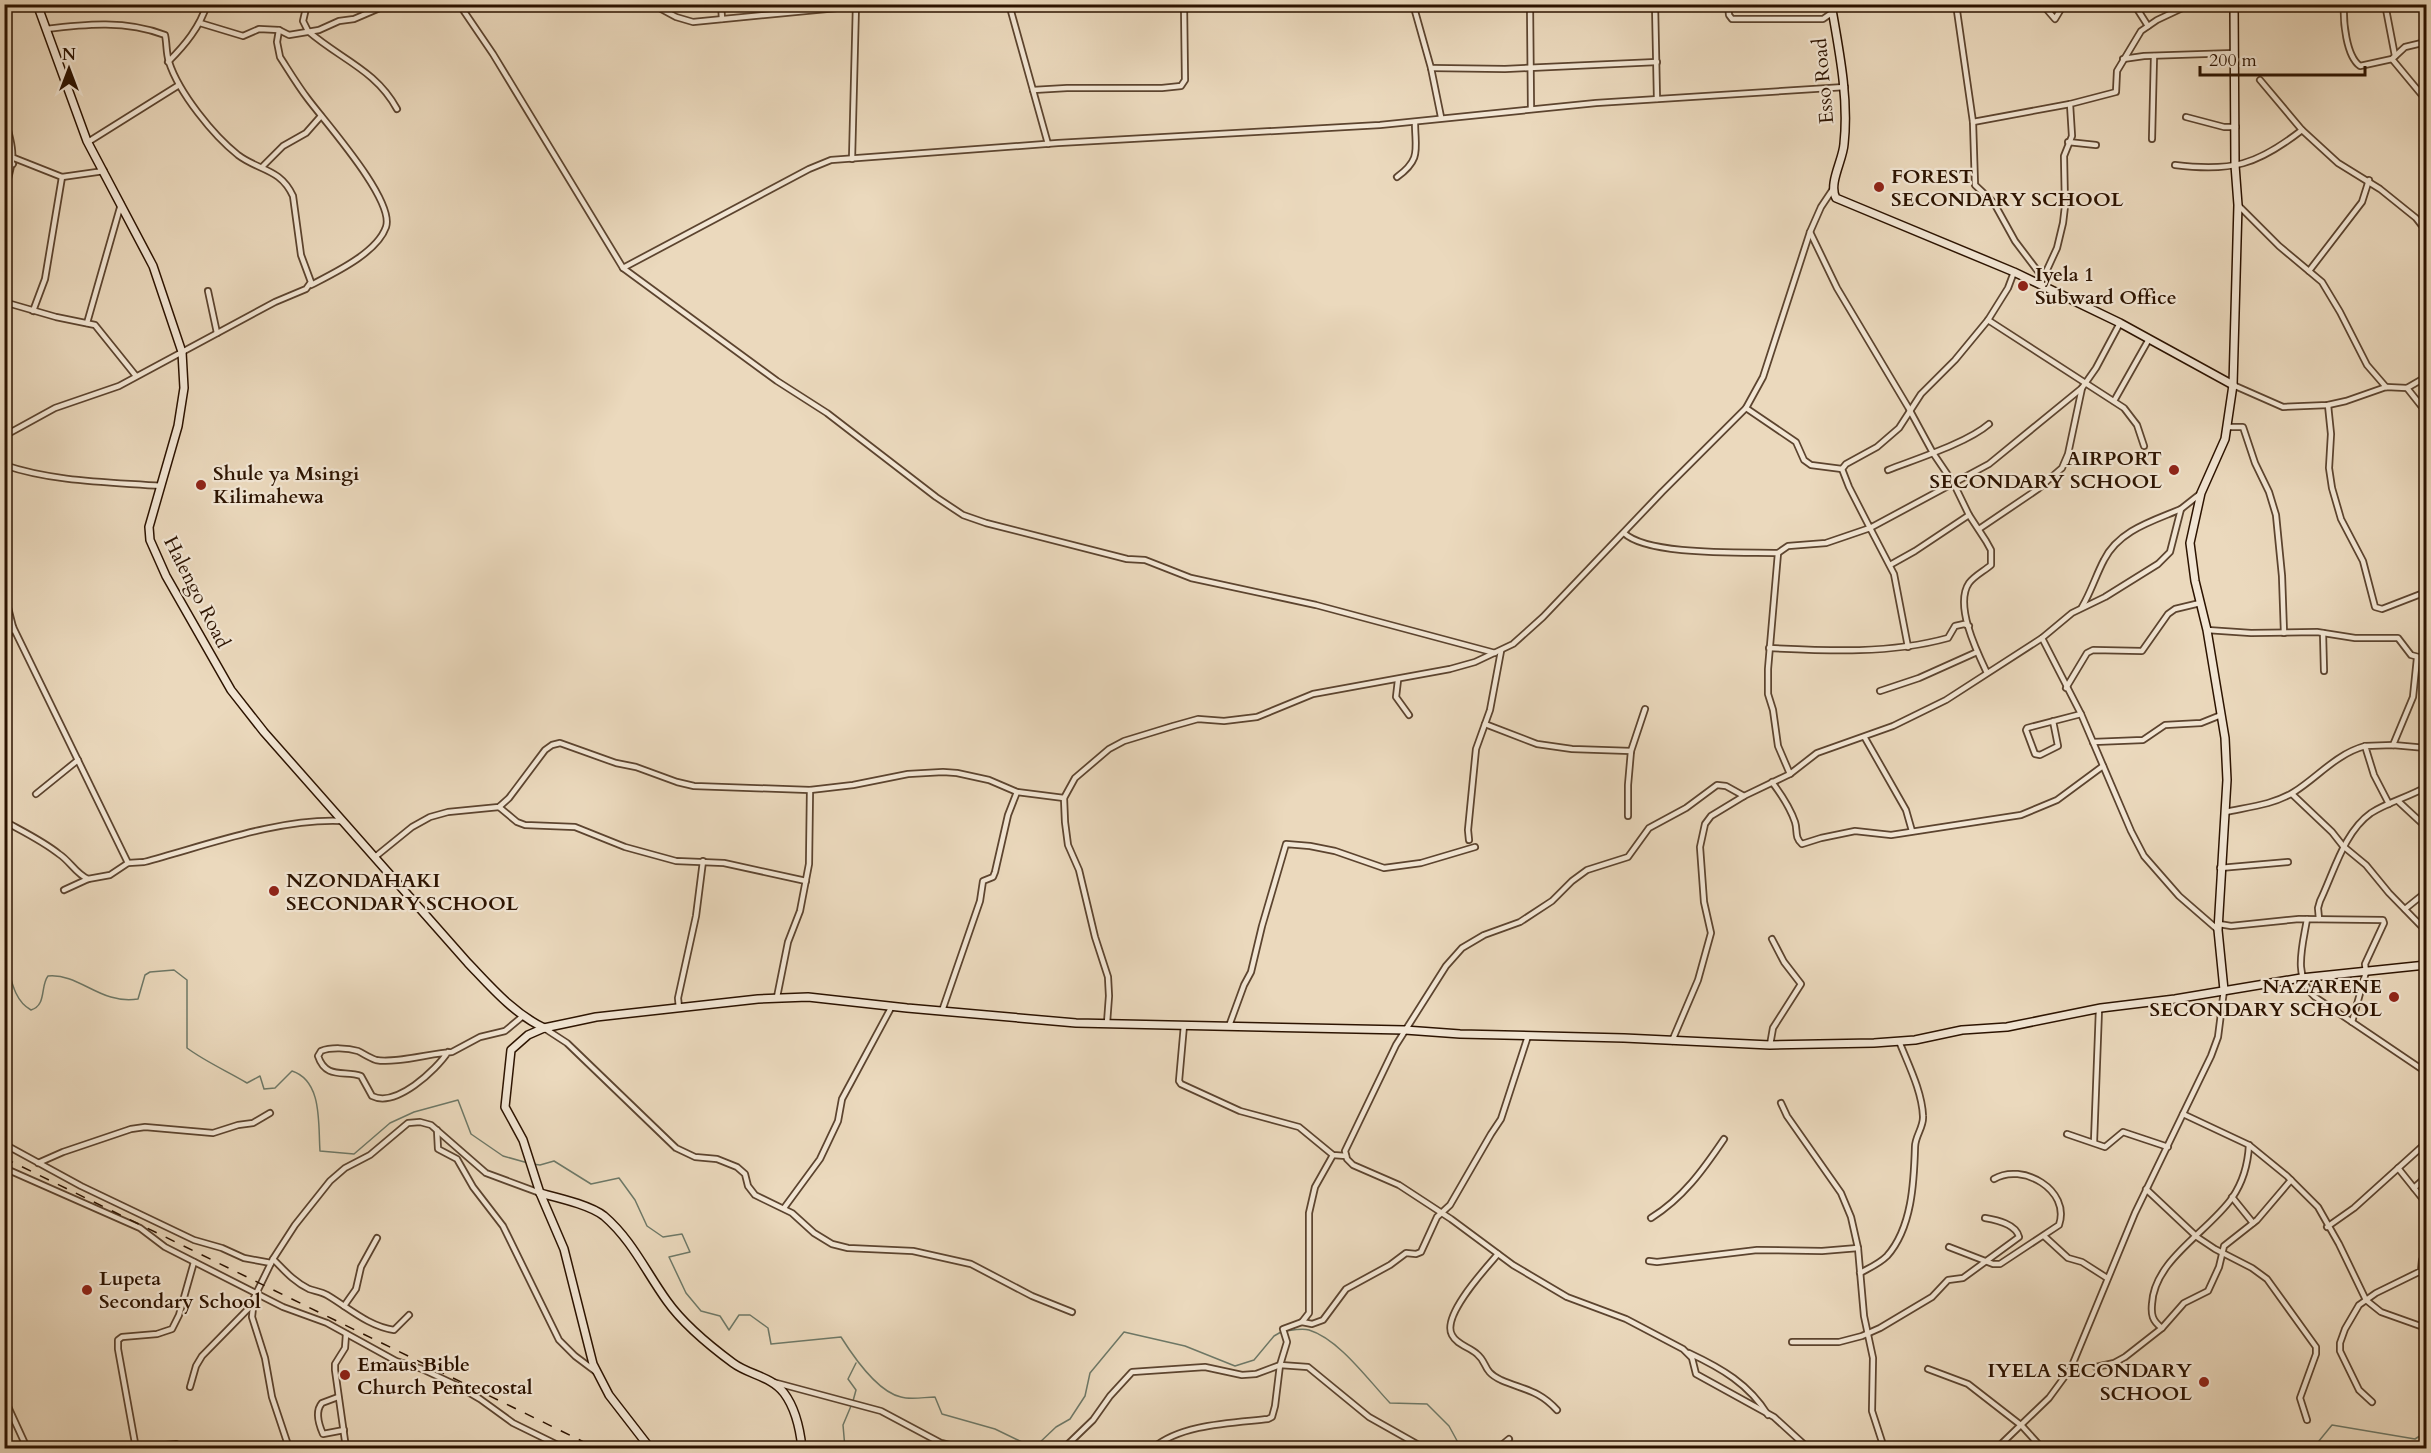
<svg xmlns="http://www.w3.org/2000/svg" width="2431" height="1453" font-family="Cardo,serif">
	<rect width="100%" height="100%" fill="#ebd9bd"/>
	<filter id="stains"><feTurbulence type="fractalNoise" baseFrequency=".00333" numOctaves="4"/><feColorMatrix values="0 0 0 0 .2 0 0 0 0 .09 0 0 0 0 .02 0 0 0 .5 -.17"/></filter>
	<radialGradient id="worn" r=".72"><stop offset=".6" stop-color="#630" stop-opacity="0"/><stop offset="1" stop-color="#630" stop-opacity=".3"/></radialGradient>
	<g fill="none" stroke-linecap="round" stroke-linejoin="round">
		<g stroke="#6d7867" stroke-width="1.5">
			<path d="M 4,954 C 11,972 11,999 31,1010 C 47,1005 40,986 48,976 C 80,973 100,1005 138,999 L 145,975 L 150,972 L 174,970 L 187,980 L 187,1048 C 206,1062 227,1071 247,1083 L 260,1076 L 264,1089 L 275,1088 L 292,1071 C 323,1081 318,1125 320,1151 L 354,1154 L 390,1123 L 414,1112 L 458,1100 L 471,1134 L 503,1156 L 528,1163"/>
			<path d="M 532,1164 L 540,1165 L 554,1161 L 591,1184 L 619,1178 L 635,1200 L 647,1226 L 663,1237 L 682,1234 L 690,1252 L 669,1257 L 686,1293 L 701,1311 L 720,1316 L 729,1330 L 739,1315 L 750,1315 L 768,1328 L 771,1344 L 841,1337 C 853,1356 878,1392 901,1397 C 911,1400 925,1397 935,1397 L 942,1414 L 995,1429 L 1022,1442 L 1037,1445 L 1056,1427 L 1070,1419 L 1085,1396 L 1090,1373 L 1124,1332 L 1185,1346 L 1235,1366 L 1254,1360 L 1274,1336 L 1281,1332"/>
			<path d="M 1286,1331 C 1293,1330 1302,1328 1309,1330 C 1339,1339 1369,1381 1390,1403 L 1427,1404 L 1449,1426 L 1461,1448"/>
			<polyline points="853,1401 856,1390 848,1379 856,1363"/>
			<polyline points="845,1448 843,1425 851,1406"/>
			<polyline points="2299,1448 2314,1447 2332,1425 2415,1439 2426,1432"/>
		</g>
		<defs>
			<g id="street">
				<path d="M 307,4 L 303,21 L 308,31 C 340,59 376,70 397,109"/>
				<polyline points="459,4 493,54 623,268 777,381 827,413 936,497 963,515 986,523 1127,559 1145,560 1191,578 1316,605 1495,653"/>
				<polyline points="652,4 676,17 693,22 837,8 853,4"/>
				<polyline points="721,4 722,19"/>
				<polyline points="1009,4 1048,144"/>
				<polyline points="1413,4 1431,68 1441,117"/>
				<polyline points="1530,4 1531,109"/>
				<polyline points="1655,4 1657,99"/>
				<polyline points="1728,4 1729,15 1732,19 1823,19 1833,12"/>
				<polyline points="1956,4 1973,122 1975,185 1994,203 2015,241 2043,278"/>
				<polyline points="2042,4 2055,19 2064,4"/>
				<polyline points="2134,4 2148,26"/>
				<path d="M 2344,4 C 2343,21 2346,56 2360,66 L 2392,59 L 2405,47 L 2426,42"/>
				<polyline points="2385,4 2395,56"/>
				<polyline points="200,23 243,36 259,29 279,30 289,35 319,30 339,21 354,19 389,4"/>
				<path d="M 279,30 L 277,42 L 280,57 C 289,71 298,86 308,99 C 325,122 395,200 386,227 C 377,253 334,273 311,285"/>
				<polyline points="2123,59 2144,56 2235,53"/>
				<polyline points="2392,59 2426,100"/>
				<path d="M 168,62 C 185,45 200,27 207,4"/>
				<polyline points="1431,68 1505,69 1657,62"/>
				<polyline points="2260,80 2302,130"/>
				<polyline points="1033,90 1067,88 1162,88 1181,86 1185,80 1184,4"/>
				<path d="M 4,117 C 15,151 15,158 4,192"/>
				<polyline points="2186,117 2224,127 2236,127"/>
				<polyline points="1973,122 2070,104"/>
				<polyline points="2152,139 2154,56"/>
				<polyline points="88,142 179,85"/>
				<polyline points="2068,142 2096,145"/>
				<polyline points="14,158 62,177 104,171"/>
				<polyline points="852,159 856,4"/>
				<polyline points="4,160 13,164"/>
				<path d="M 2175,165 C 2232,172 2257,165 2302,130 L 2338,163 L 2380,189 L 2416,218 L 2426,231"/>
				<polyline points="263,166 283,146 306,133 321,116"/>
				<path d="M 1397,177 C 1422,159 1415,149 1415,122"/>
				<polyline points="2238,205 2279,246 2322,282 2340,312 2367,365 2386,387"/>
				<path d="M 1810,232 L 1837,288 L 1908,407 L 1933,453 L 1954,484 L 1969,515 L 1986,541 L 1991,550 L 1991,565 C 1984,571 1974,576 1969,583 C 1954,605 1977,652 1987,673"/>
				<polyline points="623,268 809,169 831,160 1058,143 1380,125 1596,103 1845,87"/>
				<polyline points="2309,271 2362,202 2369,180"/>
				<polyline points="2014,272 2008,288 1988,320 1955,360 1921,394 1899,428 1877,447 1846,464 1842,469 1849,487 1870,528 1989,464 2082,388 2096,368 2120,323"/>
				<polyline points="2040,285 2057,248 2063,223 2065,206 2064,156 2072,136 2070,104 2116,92 2117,71 2141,31 2157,20 2191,4"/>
				<polyline points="208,291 217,333"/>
				<polyline points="4,302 56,317 95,325 136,376"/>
				<polyline points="33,311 45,279 62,177"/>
				<polyline points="1988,320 2124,408 2137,425 2144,446"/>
				<polyline points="87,323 121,204"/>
				<polyline points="2233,385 2283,407 2328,405 2346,401 2386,387 2407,388 2426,412"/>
				<polyline points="2407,388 2426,377"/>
				<polyline points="2114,401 2149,339"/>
				<polyline points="2328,405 2331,434 2329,468 2332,488 2341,519 2363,561 2375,607 2382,609 2426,592"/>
				<polyline points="1746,408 1796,442 1804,460 1811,465 1842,469"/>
				<polyline points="2228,427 2243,427 2255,463 2269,492 2276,515 2282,576 2284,633"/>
				<path d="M 4,436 L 55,408 L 119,386 L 275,302 L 306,289 L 311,282 L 301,255 L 293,196 C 280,168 259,171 238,155 C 213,135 179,93 169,62 C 166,53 167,44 165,35 C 126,20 86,24 46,29"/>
				<path d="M 4,465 C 54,482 109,482 161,486"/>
				<path d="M 1888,470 C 1916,459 1967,443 1989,424"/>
				<polyline points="1979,529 2038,489 2062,468 2068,454 2082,388"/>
				<path d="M 1624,533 C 1648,556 1743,552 1778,553"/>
				<polyline points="1890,565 1915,551 1969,515"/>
				<path d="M 4,592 L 13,627 L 128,863 L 144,862 C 205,846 278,818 342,821"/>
				<path d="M 2082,607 C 2091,592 2096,575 2104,560 C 2119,530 2153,521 2181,509"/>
				<polyline points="2207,630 2251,633 2317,632 2355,638 2398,638 2411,655 2426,659"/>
				<polyline points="2323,633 2324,671"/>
				<polyline points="2042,638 2081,714 2131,831 2144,856 2179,896 2217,929"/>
				<polyline points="4,643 13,627"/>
				<path d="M 1769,648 C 1829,651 1890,654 1948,638 L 1955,626 L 1964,624 L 1969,626"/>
				<polyline points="1398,680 1396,697 1409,715"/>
				<polyline points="2066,688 2087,653 2093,650 2142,651 2168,614 2175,609 2200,603"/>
				<polyline points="1880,691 1919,678 1977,652"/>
				<polyline points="2053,721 2058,746 2040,755 2035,754 2026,730 2027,728 2081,714"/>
				<polyline points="1485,724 1537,744 1572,749 1631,751"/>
				<polyline points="1865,738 1906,810 1912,831"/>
				<polyline points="2093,742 2143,740 2165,725 2201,723 2221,715"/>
				<polyline points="2393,745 2413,697 2417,658"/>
				<polyline points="1790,774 1778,746 1773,710 1768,694 1768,669 1778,553 1788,546 1826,543 1870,528 1894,574 1908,647"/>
				<path d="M 1772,782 C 1781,794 1790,807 1795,822 C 1798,831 1794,837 1802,844 L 1821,838 L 1855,831 L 1891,835 L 2021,815 L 2057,800 L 2103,766"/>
				<polyline points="36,794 78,760"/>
				<polyline points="2292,794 2332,832 2343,846 2366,865 2389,893 2426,931"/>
				<polyline points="1744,796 1726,786 1717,785 1686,808 1649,828 1628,857 1587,870 1572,881 1552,901 1520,922 1484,935 1462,948 1446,966 1396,1045 1345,1151 1347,1159 1353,1165 1399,1185 1451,1219 1513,1265 1567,1297 1626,1319 1683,1349 1692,1358 1696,1374 1774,1417 1808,1448"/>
				<polyline points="2398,801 2426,827"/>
				<polyline points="2389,804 2374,775 2365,746 2393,745 2426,748"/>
				<polyline points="499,807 517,822 525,825 575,827 625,847 676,861 724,863 806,881"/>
				<path d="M 2225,812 C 2248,807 2273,805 2294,792 C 2318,777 2336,754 2365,746"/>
				<polyline points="1628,816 1628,785 1631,751 1645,709"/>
				<path d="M 4,821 C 22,831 43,841 59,854 C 70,861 76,874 88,879"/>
				<polyline points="1469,840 1468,830 1476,749 1490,710 1501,651"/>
				<polyline points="375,857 412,827 430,817 448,812 499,807 509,798 545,750 552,745 560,743 616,763 636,767 677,782 694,786 810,790 853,785 908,774 943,772 957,773 989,780 1017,792 1064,798"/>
				<polyline points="2220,868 2288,862"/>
				<polyline points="64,890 88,879 110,875 128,863"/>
				<polyline points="2405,909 2426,892"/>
				<path d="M 2307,919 C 2303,945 2292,977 2315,997 L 2426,1072"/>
				<path d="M 2319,919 L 2318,908 L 2320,901 C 2334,872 2344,832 2371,813 C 2388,802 2409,797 2426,787"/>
				<polyline points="2219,924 2231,926 2299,919 2383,920 2384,923 2365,964 2366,972 2352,1022"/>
				<polyline points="777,997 788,942 800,911 809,864 810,790"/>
				<polyline points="679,1008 678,998 696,916 703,861"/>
				<polyline points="942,1011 980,901 983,881 993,877 995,872 1008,815 1017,792"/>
				<polyline points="1107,1023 1109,996 1108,977 1095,937 1079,870 1068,845 1065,822 1064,798 1075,778 1109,749 1124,741 1173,726 1198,719 1224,721 1257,717 1313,694 1450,669 1475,662 1513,644 1543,617 1662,492 1746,408 1763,377 1810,232 1821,207 1833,189"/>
				<polyline points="1184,1025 1179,1081 1181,1084 1240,1111 1299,1127 1333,1155 1346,1156"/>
				<polyline points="1229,1026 1244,985 1251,972 1262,926 1286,844 1310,846 1335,851 1384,868 1421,863 1475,847"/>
				<polyline points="544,1028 567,1043 676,1148 695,1157 717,1159 737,1167 745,1174 748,1186 755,1195 792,1213 814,1233 832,1244 848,1248 913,1251 971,1264 1032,1296 1072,1312"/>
				<polyline points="1672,1041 1698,980 1711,933 1704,902 1700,847 1705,824 1711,816 1744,796 1790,774 1817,753 1893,726 1946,700 2042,638 2072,613 2105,597 2158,564 2170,552 2181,509 2200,494"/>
				<polyline points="1770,1045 1773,1028 1801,984 1784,962 1772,939"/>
				<path d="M 448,1052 C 436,1070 396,1108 372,1096 L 361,1076 C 345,1070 326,1080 318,1056 L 321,1051 C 331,1047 348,1048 358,1051 C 364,1054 370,1058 376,1060 C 394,1064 432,1053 452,1052 L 480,1037 L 505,1031 L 523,1016"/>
				<polyline points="1781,1103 1787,1116 1841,1193 1851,1217 1858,1248 1864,1316 1873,1358 1872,1411 1884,1448"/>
				<polyline points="2183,1114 2249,1145 2287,1176 2318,1207 2339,1244 2366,1300 2381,1312 2426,1328"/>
				<polyline points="437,1130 438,1149 457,1159 473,1187 503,1226 559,1340 575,1356 595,1371"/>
				<polyline points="2067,1134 2105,1147 2123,1132 2168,1147"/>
				<polyline points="2094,1142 2099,1009"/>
				<polyline points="4,1144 81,1186 194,1240 222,1248 244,1258 271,1263"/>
				<polyline points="38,1163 63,1152 131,1129 145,1127 213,1133 238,1125 253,1123 270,1113"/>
				<polyline points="4,1168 140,1228 165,1247 283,1307 327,1323 396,1361 422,1369 456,1385 480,1399 513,1423 564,1448"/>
				<polyline points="2398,1168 2426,1203"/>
				<polyline points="2414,1188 2426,1177"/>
				<polyline points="2146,1189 2197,1237 2215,1249 2252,1268 2267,1279 2316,1347 2316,1354 2300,1398 2307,1420"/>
				<polyline points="2232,1197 2253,1223"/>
				<polyline points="784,1208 820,1159 838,1121 842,1099 892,1006"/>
				<path d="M 1651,1218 C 1683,1198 1703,1170 1724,1139"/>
				<polyline points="2327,1227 2354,1208 2426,1143"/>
				<polyline points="2044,1236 2068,1258 2082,1262 2107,1278"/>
				<path d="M 1949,1247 L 1993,1264 L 2000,1264 L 2059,1225 C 2071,1190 2022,1162 1994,1179"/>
				<path d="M 1498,1254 C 1486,1268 1441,1316 1452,1335 C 1457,1345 1470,1347 1477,1354 C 1488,1363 1482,1371 1501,1380 C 1524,1390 1539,1390 1557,1410"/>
				<path d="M 273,1259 C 284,1270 294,1282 309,1289 C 315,1291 322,1292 327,1295 C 349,1308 368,1326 394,1330 L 409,1315"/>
				<polyline points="1649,1261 1657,1262 1757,1250 1822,1251 1858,1248"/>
				<path d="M 1860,1273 C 1869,1268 1879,1264 1887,1256 C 1912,1228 1914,1182 1915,1147 C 1915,1136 1924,1127 1923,1116 C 1922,1091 1908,1064 1899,1041"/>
				<polyline points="344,1306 356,1289 361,1267 377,1238"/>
				<polyline points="1302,1322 1312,1324 1323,1320 1346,1289 1390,1265 1406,1253 1416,1254 1421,1252 1437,1217 1450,1205 1491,1134 1501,1119 1528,1036"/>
				<path d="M 2162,1328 C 2152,1321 2151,1314 2152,1304 C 2154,1260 2208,1232 2232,1198 C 2243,1182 2248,1164 2249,1145"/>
				<polyline points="346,1334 345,1348 335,1364 335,1370 346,1448"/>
				<path d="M 1792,1342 L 1839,1342 L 1862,1336 L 1880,1328 L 1932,1297 L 1948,1280 L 1963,1278 L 2019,1237 C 2016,1224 1997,1220 1985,1218"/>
				<path d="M 1689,1353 C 1721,1368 1749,1384 1768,1415"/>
				<polyline points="2096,1367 2114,1363 2125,1357 2162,1328 2184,1303 2208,1291 2219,1267 2224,1246 2257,1220 2291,1180"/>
				<polyline points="1928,1369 1968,1384 2022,1426 2042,1448"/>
				<polyline points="773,1382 881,1411 941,1443 962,1448"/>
				<polyline points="190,1387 196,1366 202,1356 251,1306"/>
				<path d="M 338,1397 L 322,1403 C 315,1411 319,1425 323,1434 L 344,1430"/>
				<polyline points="4,1398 27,1448"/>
				<polyline points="2372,1402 2359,1390 2340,1351 2340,1343 2345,1329 2359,1305 2376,1293 2421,1271 2422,1260 2426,1253"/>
				<polyline points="133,1448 135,1443 118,1349 118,1340 122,1337 157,1334 172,1329 179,1315 194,1262"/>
				<polyline points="134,1448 176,1444"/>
				<polyline points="289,1448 272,1397 265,1358 252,1317 254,1298 273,1259 295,1225 330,1181 345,1168 370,1155 408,1123 420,1122 431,1125 486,1173 540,1193"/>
				<polyline points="1064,1448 1093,1420 1110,1396 1132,1372 1205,1367 1242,1375 1256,1374 1280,1365 1308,1367 1369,1417 1424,1448"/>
				<path d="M 1153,1448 C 1181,1424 1232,1423 1268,1419 L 1272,1417 L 1275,1406 L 1280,1365 L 1287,1342 L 1283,1329 L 1302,1322 L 1309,1313 L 1309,1213 L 1315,1187 L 1333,1155"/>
				<polyline points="1498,1448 1509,1439"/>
				<polyline points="1997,1448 2049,1398 2071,1368 2135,1213 2211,1056 2218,1037 2224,990"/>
			</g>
			<g id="secondary">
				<path d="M 37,4 L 87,141 L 153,266 L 182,352 L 184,388 L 178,426 L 149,527 L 150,540 L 166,576 L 231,690 L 264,732 L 468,963 C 491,987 513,1013 544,1028"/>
				<path d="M 1831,4 C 1839,50 1849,98 1844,144 C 1843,160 1828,184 1836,198 L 2014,272 L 2120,323 L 2233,385"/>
				<polyline points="2224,990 2218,930 2227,780 2225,738 2207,630 2195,581 2190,543 2201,493 2225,439 2233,385 2238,205 2235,165 2234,4"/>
				<path d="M 540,1193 C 559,1198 590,1205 604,1216 C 632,1240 646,1272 667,1301 C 684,1325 710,1346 733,1363 C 749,1375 771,1376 784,1393 C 796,1409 800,1429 802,1448"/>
				<polyline points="650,1448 609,1395 593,1364 564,1249 540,1193 523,1140 505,1107 511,1050 528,1035 544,1028 596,1017 758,999 808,997 907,1008 1076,1023 1405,1030 1460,1034 1624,1038 1770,1045 1874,1043 1915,1040 1962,1030 2007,1027 2101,1008 2175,999 2301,978 2426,965"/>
			</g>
		</defs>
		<use href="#street" stroke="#5c442f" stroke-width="8"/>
		<use href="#secondary" stroke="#2c1300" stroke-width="10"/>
		<use href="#street" stroke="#f2e6d4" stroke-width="4.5"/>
		<use href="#secondary" stroke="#f2e6d4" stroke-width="7"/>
		<polyline stroke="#2c1300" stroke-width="1.5" stroke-dasharray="10 10" stroke-linecap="butt" points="4,1158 596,1448"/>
	</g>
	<g fill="#8f2418" stroke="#f2e6d4" stroke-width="2">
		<circle cx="1879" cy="187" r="6"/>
		<circle cx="2023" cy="286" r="6"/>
		<circle cx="2174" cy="470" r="6"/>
		<circle cx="201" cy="485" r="6"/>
		<circle cx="274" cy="891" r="6"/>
		<circle cx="2394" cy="997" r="6"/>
		<circle cx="87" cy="1290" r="6"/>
		<circle cx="345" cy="1375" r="6"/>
		<circle cx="2204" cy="1382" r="6"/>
	</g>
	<g text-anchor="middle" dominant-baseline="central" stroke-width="4.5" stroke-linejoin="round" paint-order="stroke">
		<g font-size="20" fill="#2c1300" stroke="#f2e6d4">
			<text transform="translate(1823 81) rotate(-95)">Esso Road</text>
			<text transform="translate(197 592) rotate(63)">Halengo Road</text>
		</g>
		<g font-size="20" font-weight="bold" fill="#2c1300" stroke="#f2e6d4" text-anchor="start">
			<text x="1891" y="176">FOREST<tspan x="1891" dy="23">SECONDARY SCHOOL</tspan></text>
			<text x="2035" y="274">Iyela 1<tspan x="2035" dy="23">Subward Office</tspan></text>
			<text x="2162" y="458" text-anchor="end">AIRPORT<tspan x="2162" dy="23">SECONDARY SCHOOL</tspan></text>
			<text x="213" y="473">Shule ya Msingi<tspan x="213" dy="23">Kilimahewa</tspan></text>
			<text x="286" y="880">NZONDAHAKI<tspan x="286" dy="23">SECONDARY SCHOOL</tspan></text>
			<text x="2382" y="986" text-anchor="end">NAZARENE<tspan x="2382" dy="23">SECONDARY SCHOOL</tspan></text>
			<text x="99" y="1278">Lupeta<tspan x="99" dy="23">Secondary School</tspan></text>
			<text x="357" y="1364">Emaus Bible<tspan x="357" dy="23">Church Pentecostal</tspan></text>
			<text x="2192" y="1370" text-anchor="end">IYELA SECONDARY<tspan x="2192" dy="23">SCHOOL</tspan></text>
		</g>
	</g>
	<rect width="2431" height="1453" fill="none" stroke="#ebd9bd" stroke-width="24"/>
	<rect x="6" y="6" width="2419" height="1441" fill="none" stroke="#2c1300" stroke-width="3"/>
	<rect x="12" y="12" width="2407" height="1429" fill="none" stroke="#2c1300" stroke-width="1.5"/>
	<g transform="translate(69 69)" stroke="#f2e6d4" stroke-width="4.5" paint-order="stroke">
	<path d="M0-4.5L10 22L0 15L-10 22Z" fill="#2c1300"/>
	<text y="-9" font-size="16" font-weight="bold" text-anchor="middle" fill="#2c1300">N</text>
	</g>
	<path d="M2200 66v9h165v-9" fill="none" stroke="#2c1300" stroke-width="3"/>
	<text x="2209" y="66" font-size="18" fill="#2c1300" stroke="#f2e6d4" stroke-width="4.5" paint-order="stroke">200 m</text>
	<rect width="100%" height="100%" filter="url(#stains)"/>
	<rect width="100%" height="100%" fill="url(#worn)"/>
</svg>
